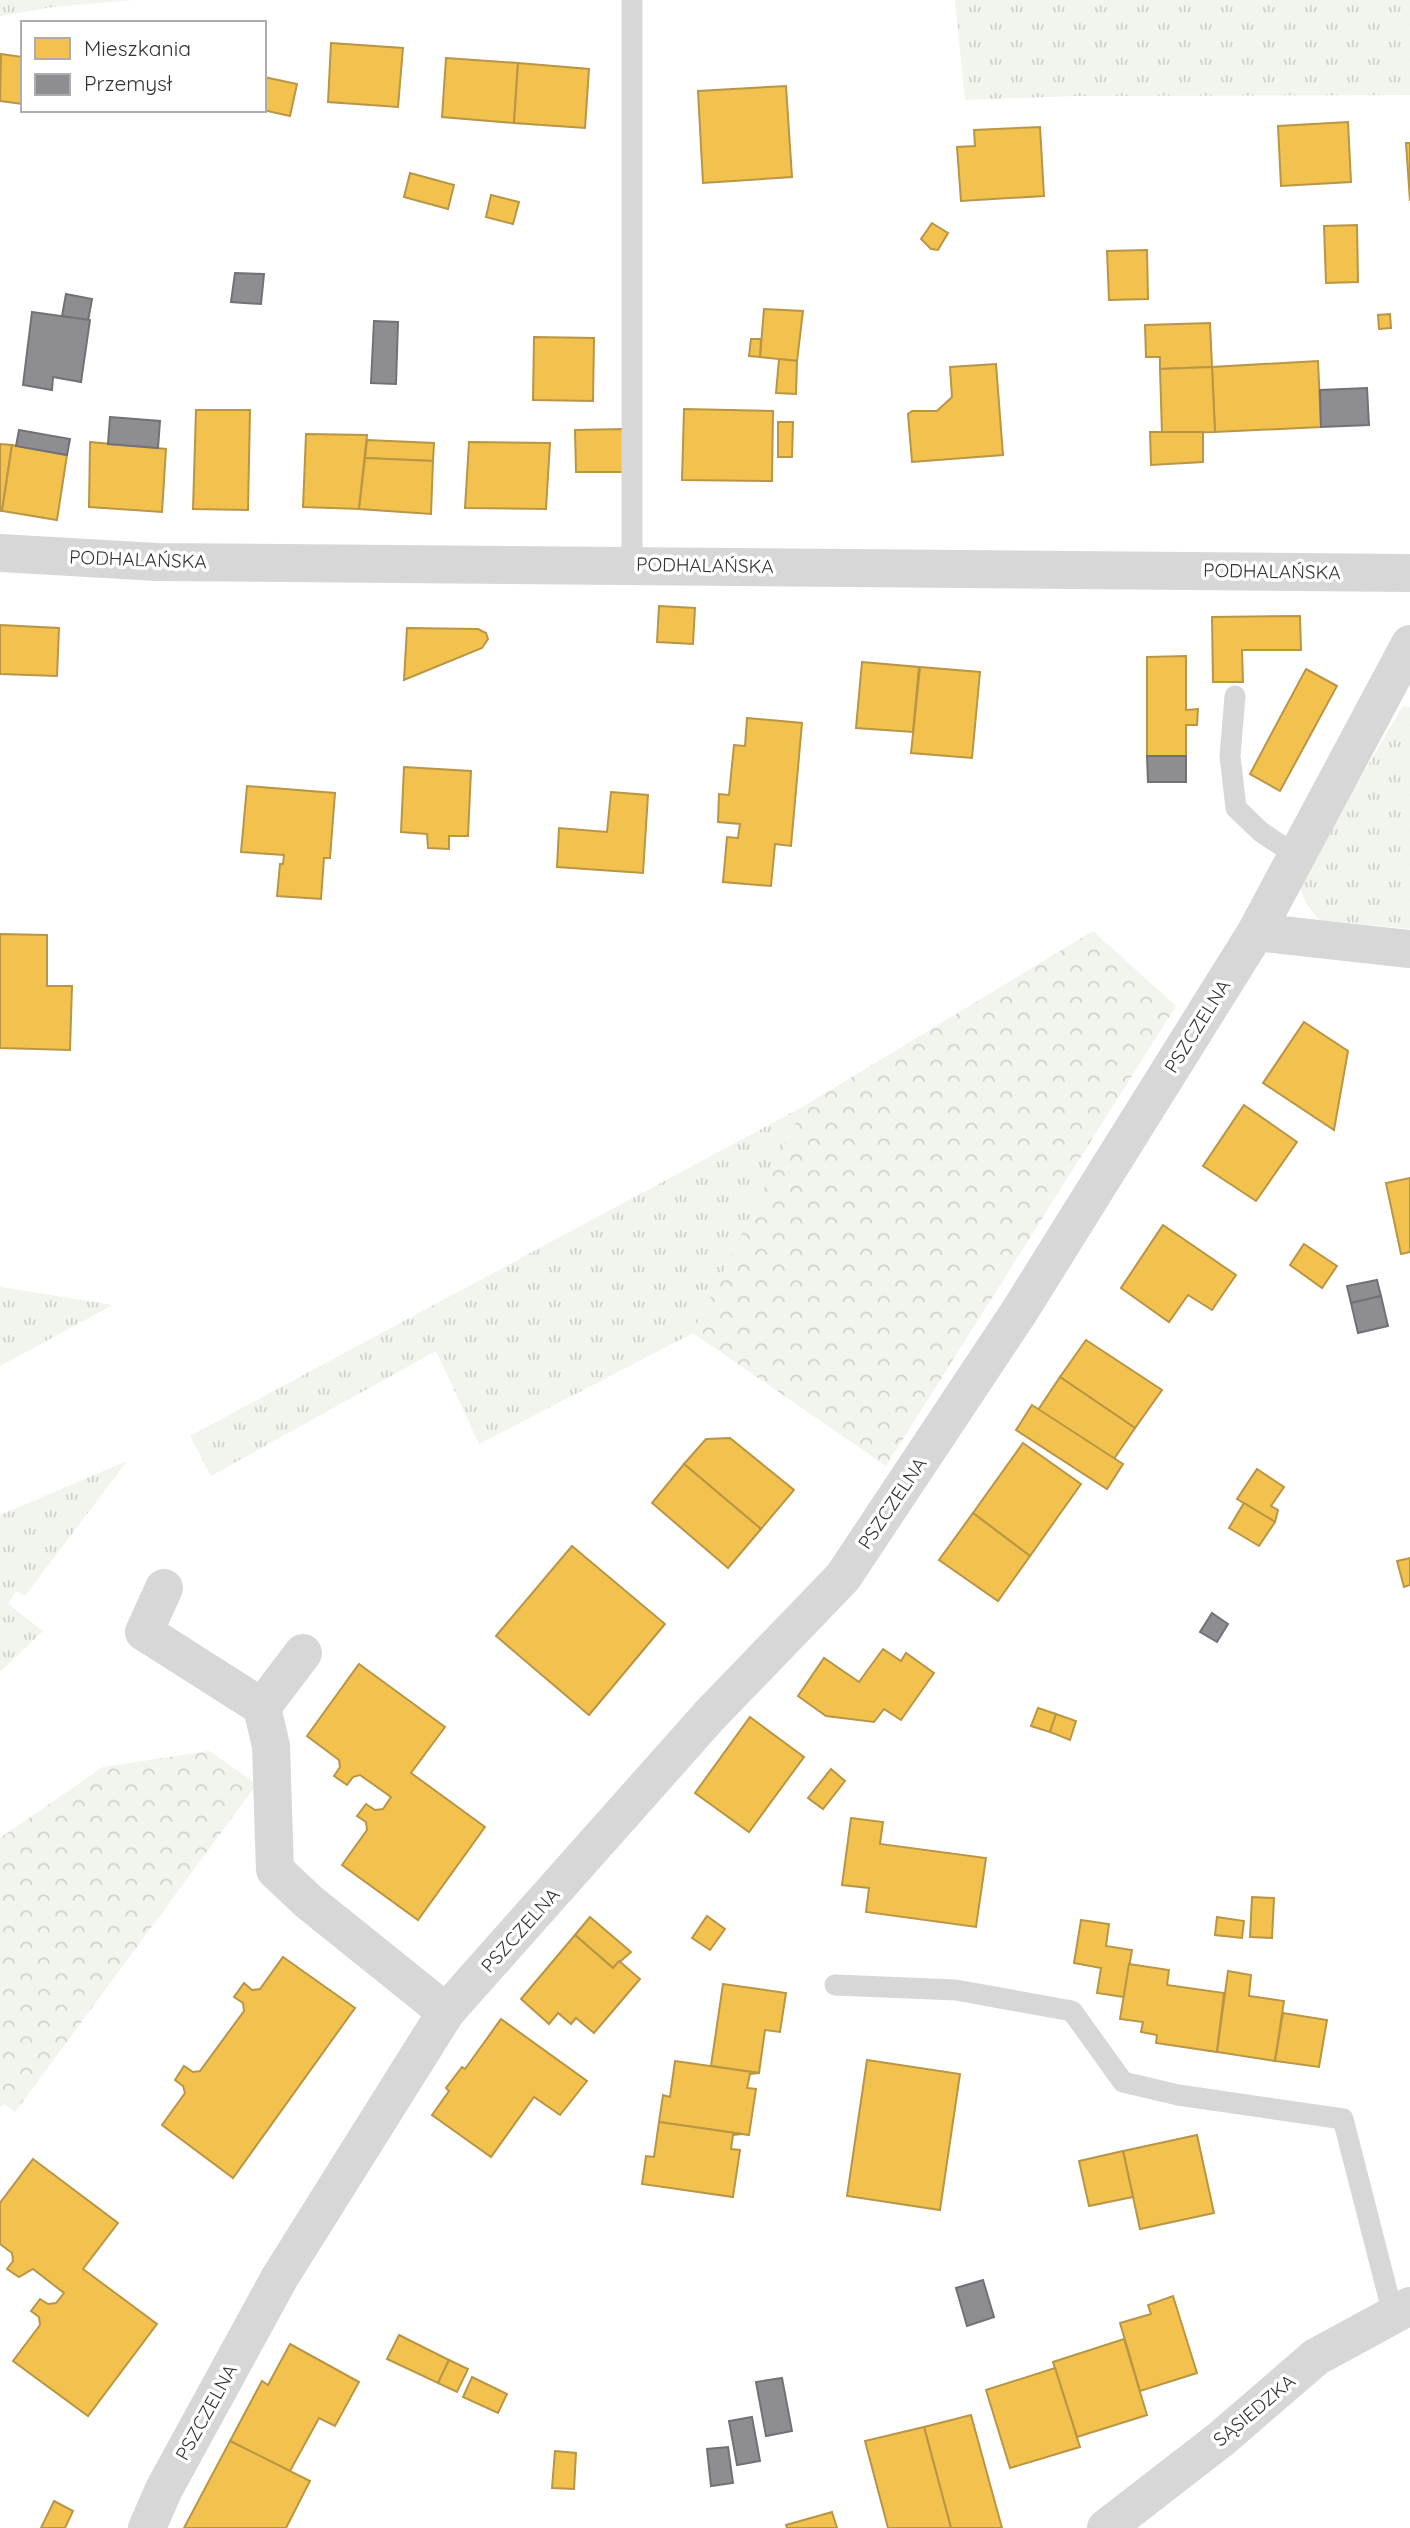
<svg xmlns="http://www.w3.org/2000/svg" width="1410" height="2528" font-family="Quicksand,sans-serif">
	<defs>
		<pattern id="grass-tufts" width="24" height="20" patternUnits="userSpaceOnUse" patternTransform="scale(1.75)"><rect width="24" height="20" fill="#f1f5ed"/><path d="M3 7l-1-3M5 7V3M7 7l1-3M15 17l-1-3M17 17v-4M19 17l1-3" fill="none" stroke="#cfd2cc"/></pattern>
		<pattern id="forest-crowns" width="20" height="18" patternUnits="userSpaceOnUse" patternTransform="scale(1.75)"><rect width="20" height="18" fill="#f1f5ed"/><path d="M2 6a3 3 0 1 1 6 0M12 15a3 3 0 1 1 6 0" fill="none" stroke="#cfd2cc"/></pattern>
	</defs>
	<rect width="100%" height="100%" fill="#fff"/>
	<g fill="url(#grass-tufts)">
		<polygon points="0,0 134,0 53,7 0,16"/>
		<polygon points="955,0 1410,0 1410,95 1074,96 965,100"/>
		<polygon points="1403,706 1410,707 1410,929 1319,920 1307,905 1298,883"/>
		<polygon points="804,1106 693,1333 479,1444 436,1351 211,1476 190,1436"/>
		<polygon points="0,1287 113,1305 0,1366"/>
		<polygon points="127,1461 25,1596 16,1591 8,1604 43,1631 0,1672 0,1515"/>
	</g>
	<g fill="url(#forest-crowns)">
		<polygon points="1093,931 1176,1006 886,1466 693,1333 804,1106"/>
		<polygon points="209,1751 257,1784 15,2112 4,2104 0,2108 0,1838 103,1767"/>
	</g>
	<g fill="#f2c14e" stroke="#b99646" stroke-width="2">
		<polygon points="331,43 403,48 398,107 328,102"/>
		<polygon points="1,54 23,57 23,104 0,101"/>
		<polygon points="446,58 518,63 514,123 442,117"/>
		<polygon points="518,63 589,69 585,128 514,123"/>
		<polygon points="264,77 297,84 290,116 263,110"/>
		<polygon points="786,86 792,177 703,183 698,91"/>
		<polygon points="1348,122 1351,182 1281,186 1278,126"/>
		<polygon points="1040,127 1044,196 961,201 957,147 975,146 974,130"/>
		<polygon points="1406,143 1410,143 1410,201"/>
		<polygon points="410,173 454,185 448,209 404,197"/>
		<polygon points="491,195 519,202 513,224 486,217"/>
		<polygon points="932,223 948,233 938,250 931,249 921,239"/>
		<polygon points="1357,225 1358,282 1326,283 1324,226"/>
		<polygon points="1147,250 1148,299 1109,300 1107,251"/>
		<polygon points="764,309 803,311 797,361 760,357"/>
		<polygon points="1390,314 1391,328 1379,329 1378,315"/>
		<polygon points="1210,323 1212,367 1160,369 1160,357 1146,357 1145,325"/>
		<polygon points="534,337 594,338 593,401 533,400"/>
		<polygon points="751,339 761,339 760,357 749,356"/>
		<polygon points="779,359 797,361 796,394 776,393"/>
		<polygon points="1318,361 1321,427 1215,432 1212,367"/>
		<polygon points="996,364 1003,455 912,462 908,414 912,411 937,411 952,397 950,367"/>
		<polygon points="1212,367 1215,432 1162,433 1160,369"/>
		<polygon points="684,409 773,411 772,481 682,480"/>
		<polygon points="196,410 250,410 248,510 193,509"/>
		<polygon points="778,422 793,422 792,457 778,457"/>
		<polygon points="624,429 625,472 576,472 575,430"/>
		<polygon points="1150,432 1203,432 1203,462 1151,465"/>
		<polygon points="306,434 367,435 359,509 303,507"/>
		<polygon points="367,440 434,443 433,461 365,458"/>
		<polygon points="90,442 166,449 162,512 89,507"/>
		<polygon points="469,442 550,443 546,509 465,508"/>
		<polygon points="0,444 12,445 2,511 0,511"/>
		<polygon points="12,445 67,455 57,520 2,511"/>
		<polygon points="365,458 433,461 431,514 359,509"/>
		<polygon points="659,606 695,608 693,644 657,642"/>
		<polygon points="1300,616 1301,650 1242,650 1243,682 1213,682 1212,617"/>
		<polygon points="0,625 59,628 57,676 0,674"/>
		<polygon points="407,628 478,629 486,633 488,639 482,648 404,680"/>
		<polygon points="1186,656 1186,710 1198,709 1197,725 1186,725 1186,756 1147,756 1147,657"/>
		<polygon points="862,662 919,667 913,732 856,728"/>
		<polygon points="920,667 980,672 972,758 911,753"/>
		<polygon points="1306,669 1337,686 1280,791 1250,774"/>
		<polygon points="747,718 802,723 791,846 775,844 771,886 723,882 727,837 738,838 740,824 718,822 719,794 729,795 734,745 745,746"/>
		<polygon points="404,767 471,771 468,836 449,836 449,849 428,848 427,834 401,832"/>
		<polygon points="247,786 335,793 330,858 324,858 321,899 277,896 280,864 283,864 284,855 241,852"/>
		<polygon points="611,792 648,795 643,873 557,867 559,828 607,832"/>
		<polygon points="0,934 47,935 47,986 72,986 70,1050 0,1048"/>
		<polygon points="1304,1022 1348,1051 1334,1130 1263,1083"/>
		<polygon points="1244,1105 1297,1142 1256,1201 1203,1166"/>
		<polygon points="1410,1178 1410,1252 1401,1254 1386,1183"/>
		<polygon points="1163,1225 1236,1275 1212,1310 1188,1295 1169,1322 1121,1288"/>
		<polygon points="1304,1244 1337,1266 1322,1288 1290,1265"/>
		<polygon points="1086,1340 1162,1390 1135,1428 1060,1377"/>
		<polygon points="1060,1377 1135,1428 1114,1459 1038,1410"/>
		<polygon points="1032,1405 1123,1464 1107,1489 1016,1430"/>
		<polygon points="730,1438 794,1490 761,1529 684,1464 706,1439"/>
		<polygon points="1023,1443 1081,1484 1030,1556 973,1513"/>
		<polygon points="684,1464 761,1529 728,1568 652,1503"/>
		<polygon points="1257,1469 1284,1487 1271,1506 1278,1510 1275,1522 1237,1499"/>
		<polygon points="1244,1503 1275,1522 1259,1546 1229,1528"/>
		<polygon points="973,1513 1030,1556 998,1601 939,1560"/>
		<polygon points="572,1546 665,1624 589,1715 496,1636"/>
		<polygon points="1410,1558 1410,1585 1404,1587 1397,1561"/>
		<polygon points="883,1649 901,1661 906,1653 934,1673 901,1720 884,1709 874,1722 826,1716 798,1696 824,1658 859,1682"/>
		<polygon points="359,1664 445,1727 411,1773 485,1827 418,1920 342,1865 367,1830 366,1822 357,1816 366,1804 375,1810 383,1809 391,1797 360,1775 353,1777 347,1785 334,1776 340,1767 339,1760 307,1736"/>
		<polygon points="1038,1708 1056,1714 1050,1732 1031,1726"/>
		<polygon points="1056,1714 1076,1721 1070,1740 1050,1732"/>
		<polygon points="750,1717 804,1757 749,1832 695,1793"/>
		<polygon points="831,1769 845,1781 823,1809 808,1798"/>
		<polygon points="851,1818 883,1822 880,1844 986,1858 976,1927 866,1912 869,1888 842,1885"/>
		<polygon points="1252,1897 1274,1898 1272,1938 1250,1937"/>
		<polygon points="707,1916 725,1929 710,1950 692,1938"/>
		<polygon points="590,1917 631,1952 613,1968 575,1935"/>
		<polygon points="1217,1917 1244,1921 1242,1938 1215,1935"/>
		<polygon points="1081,1920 1109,1924 1106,1946 1132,1950 1124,1997 1097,1993 1101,1968 1074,1963"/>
		<polygon points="575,1935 613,1968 619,1961 640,1979 594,2033 576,2018 571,2024 558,2013 549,2024 521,1999"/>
		<polygon points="283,1957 355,2008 233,2178 162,2125 185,2093 183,2086 175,2080 184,2066 193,2072 200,2071 244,2011 243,2003 234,1997 244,1983 252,1990 260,1989"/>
		<polygon points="1129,1964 1169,1970 1167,1985 1224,1993 1217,2052 1156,2043 1157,2035 1141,2032 1143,2022 1120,2019"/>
		<polygon points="1228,1971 1251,1975 1249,1996 1284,2001 1275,2061 1217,2052"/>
		<polygon points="723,1984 786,1993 780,2032 765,2030 759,2073 711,2066"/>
		<polygon points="1283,2013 1327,2020 1319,2067 1275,2061"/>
		<polygon points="501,2019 587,2081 560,2115 534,2097 491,2157 432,2115 449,2091 446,2088 462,2067 465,2069"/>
		<polygon points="867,2060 960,2074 940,2210 847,2196"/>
		<polygon points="675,2061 759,2073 750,2074 747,2088 756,2089 749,2135 659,2122 663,2095 670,2097"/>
		<polygon points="659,2122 742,2134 733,2135 731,2149 740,2150 733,2197 642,2184 646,2156 654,2157"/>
		<polygon points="1197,2135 1214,2213 1140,2229 1123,2151"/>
		<polygon points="1123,2151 1133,2197 1089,2206 1079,2161"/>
		<polygon points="33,2159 118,2223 83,2269 157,2324 88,2416 13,2361 40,2325 39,2317 31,2311 40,2299 48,2304 56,2303 64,2293 33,2269 19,2277 7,2269 13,2261 12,2253 0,2244 0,2203"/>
		<polygon points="1173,2296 1197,2373 1140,2391 1120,2323 1151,2314 1148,2305"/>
		<polygon points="399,2335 449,2360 438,2383 387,2359"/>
		<polygon points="1124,2339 1147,2415 1077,2437 1053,2362"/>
		<polygon points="290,2344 359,2382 335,2426 319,2418 290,2471 230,2441 262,2381 268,2385"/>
		<polygon points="449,2360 468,2369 457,2392 438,2383"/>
		<polygon points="1055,2368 1080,2447 1010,2468 986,2390"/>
		<polygon points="472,2377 507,2394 498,2413 463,2397"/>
		<polygon points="971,2415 1002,2528 951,2528 924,2427"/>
		<polygon points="924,2427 951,2528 888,2528 865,2441"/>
		<polygon points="230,2441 310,2481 286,2528 184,2528"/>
		<polygon points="555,2451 576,2453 574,2489 552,2488"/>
		<polygon points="54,2501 73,2511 65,2528 41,2528"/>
		<polygon points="832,2512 837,2528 787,2528 786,2525"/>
	</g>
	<g fill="#8d8d92" stroke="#727276" stroke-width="2">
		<polygon points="235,273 264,274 261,304 231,302"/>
		<polygon points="66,294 92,299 88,321 62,316"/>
		<polygon points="32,312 90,320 81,382 53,377 52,390 23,385"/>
		<polygon points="374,321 398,322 396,384 371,383"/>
		<polygon points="1367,388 1369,425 1321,427 1320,390"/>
		<polygon points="110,417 160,421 158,448 108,444"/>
		<polygon points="19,430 70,439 67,455 16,446"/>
		<polygon points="1147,756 1186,756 1186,782 1148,782"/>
		<polygon points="1377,1280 1381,1296 1351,1303 1347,1286"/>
		<polygon points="1381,1296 1388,1326 1358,1333 1351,1303"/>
		<polygon points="1212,1613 1228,1624 1217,1642 1200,1632"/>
		<polygon points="983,2280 994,2317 967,2326 956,2288"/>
		<polygon points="782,2378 792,2431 766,2436 756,2382"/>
		<polygon points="752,2417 760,2461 737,2465 729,2421"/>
		<polygon points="728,2447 733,2483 711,2486 707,2449"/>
	</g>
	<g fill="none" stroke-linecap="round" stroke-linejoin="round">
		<g stroke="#d7d7d7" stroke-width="21">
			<polyline points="632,0 632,565"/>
			<polyline points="1235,696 1230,756 1236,808 1261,832 1297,856"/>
			<polyline points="835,1985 956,1990 1072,2011 1123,2082 1178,2095 1343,2119 1393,2314"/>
		</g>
		<g stroke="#d7d7d7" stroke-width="38">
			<polyline points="0,553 157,562 1410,573"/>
			<polyline points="1256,932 1410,949"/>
			<polyline points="164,1588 144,1632 262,1707 271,1746 275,1870 309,1902 446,2012"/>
			<polyline points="262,1707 303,1653"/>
			<polyline points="147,2528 164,2489 280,2277 446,2012 709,1716 843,1577 1019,1312 1256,932 1410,644"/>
			<polyline points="1106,2528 1221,2439 1316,2357 1410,2306"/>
		</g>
	</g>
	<g text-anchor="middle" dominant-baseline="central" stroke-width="7" stroke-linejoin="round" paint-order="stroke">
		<g font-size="19" fill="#333" stroke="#fff">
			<text transform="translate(138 559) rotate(2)">PODHALAŃSKA</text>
			<text transform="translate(705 565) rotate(1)">PODHALAŃSKA</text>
			<text transform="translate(1272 571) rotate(1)">PODHALAŃSKA</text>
			<text transform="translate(1197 1026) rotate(-58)">PSZCZELNA</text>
			<text transform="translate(892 1503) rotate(-56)">PSZCZELNA</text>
			<text transform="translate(520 1930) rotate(-48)">PSZCZELNA</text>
			<text transform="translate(1254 2410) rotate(-40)">SĄSIEDZKA</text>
			<text transform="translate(206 2412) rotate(-61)">PSZCZELNA</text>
		</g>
	</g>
	<rect x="21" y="21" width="245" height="91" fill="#ffffff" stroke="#adadad" stroke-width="2"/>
	<rect x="35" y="38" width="35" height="21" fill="#f2c14e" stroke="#adadad" stroke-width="2"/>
	<text x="84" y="56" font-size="21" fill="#333333">Mieszkania</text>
	<rect x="35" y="74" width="35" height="21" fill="#8d8d92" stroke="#adadad" stroke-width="2"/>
	<text x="84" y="91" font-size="21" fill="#333333">Przemysł</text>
</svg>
